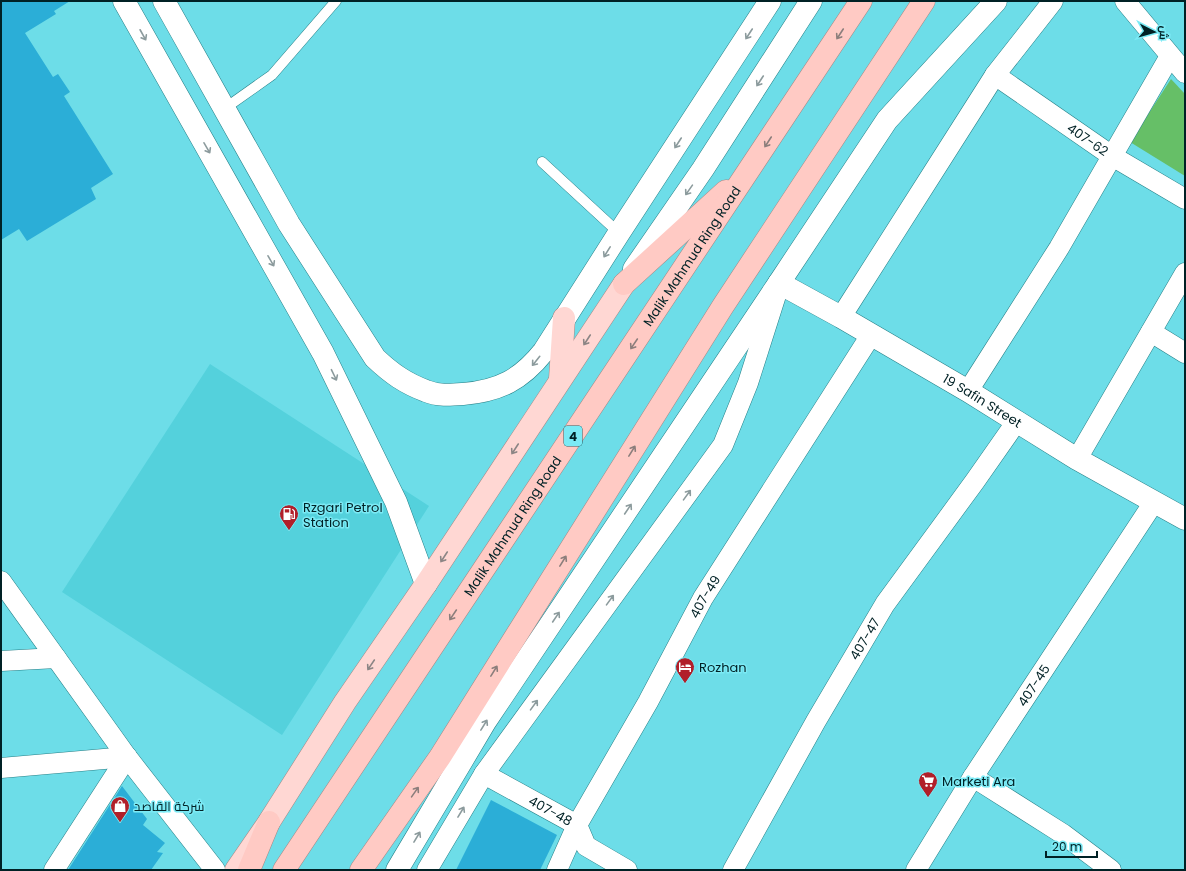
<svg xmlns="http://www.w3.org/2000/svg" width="1186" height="871" font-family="Poppins,Cairo,sans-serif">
	<rect width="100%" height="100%" fill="#6ddde8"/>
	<polygon fill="#54d1dc" points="210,364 429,506 282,735 62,592"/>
	<polygon fill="#66bf67" points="1171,79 1185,94 1185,176 1130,142"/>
	<g fill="#2baed7">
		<polygon points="1,1 70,1 54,11 56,14 25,33 53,77 58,74 70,92 64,96 113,174 91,188 96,199 27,241 19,229 1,240"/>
		<polygon points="122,786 147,819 143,825 165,843 157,852 163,853 151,870 68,870"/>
		<polygon points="491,800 557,835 540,870 456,870"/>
	</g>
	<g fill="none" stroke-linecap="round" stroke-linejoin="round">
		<defs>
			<g id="service">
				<polyline points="224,109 272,75 336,1"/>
				<polyline points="542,162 619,233"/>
			</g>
			<g id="minor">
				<polyline points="1125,1 1185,73"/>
				<path id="s1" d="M 995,75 L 1112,156 L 1185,199"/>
				<polyline points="841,317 995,75 1053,1"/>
				<polyline points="1151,332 1185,353"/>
				<polyline points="968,391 1059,248 1170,56"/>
				<polyline points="1077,459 1185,273"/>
				<polyline points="1,581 127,757 215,870"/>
				<polyline points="1,661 56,658"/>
				<polyline points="1,768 127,757"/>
				<path id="s2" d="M 484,774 L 577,825 L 586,846 L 627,870"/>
				<polyline points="973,777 1063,834 1111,870"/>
				<polyline points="54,870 127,757"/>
				<polyline points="427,870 484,774 723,445 748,383 776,295"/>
				<path id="s3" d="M 557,870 L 577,825 L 648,702 L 703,598 L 871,335"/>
				<path id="s4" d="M 733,870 L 816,721 L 885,604 L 975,481 L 1017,421"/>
				<path id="s5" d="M 916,870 L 973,777 L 1154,502"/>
			</g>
			<g id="tertiary">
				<polyline points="124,1 323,353 396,502 426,584"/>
				<path d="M 164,1 L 289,224 L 375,358 C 392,374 405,383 426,391 C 438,396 450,395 463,394 C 499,391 521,380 544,351 L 619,233 L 770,1"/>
				<path id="s6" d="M 779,283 L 841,317 L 968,391 L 1077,459 L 1185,519"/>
			</g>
			<g id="secondary">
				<polyline points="634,269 703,169 811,1"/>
				<polyline points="397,870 485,722 779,283 887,120 996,1"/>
			</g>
			<g id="primary">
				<polyline points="560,379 564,318"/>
				<polyline points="236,870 269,822 345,702 426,584 624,284"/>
			</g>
			<g id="trunk">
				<polyline points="624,284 726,191"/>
				<polyline points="249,870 269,822"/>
				<path id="s7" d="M 284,870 L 861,1"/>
				<polyline points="361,870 440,757 723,306 924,1"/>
			</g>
		</defs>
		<use href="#service" stroke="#268088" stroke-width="11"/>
		<use href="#minor" stroke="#268088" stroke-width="21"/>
		<use href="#tertiary" stroke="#268088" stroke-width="23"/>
		<use href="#secondary" stroke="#268088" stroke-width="23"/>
		<use href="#primary" stroke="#a68683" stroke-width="23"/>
		<use href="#trunk" stroke="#a68683" stroke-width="23"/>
		<use href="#service" stroke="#fff" stroke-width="10"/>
		<use href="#minor" stroke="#fff" stroke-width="20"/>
		<use href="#tertiary" stroke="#fff" stroke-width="22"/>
		<use href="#secondary" stroke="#fff" stroke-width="22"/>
		<use href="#primary" stroke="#ffd7d3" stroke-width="22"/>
		<use href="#trunk" stroke="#ffcac4" stroke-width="22"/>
	</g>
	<defs><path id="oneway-shaft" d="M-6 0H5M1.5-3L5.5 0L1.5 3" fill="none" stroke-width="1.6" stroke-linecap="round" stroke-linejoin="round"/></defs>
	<g stroke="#8c9b9d">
		<use href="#oneway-shaft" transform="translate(749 34) rotate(123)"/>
		<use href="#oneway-shaft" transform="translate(143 35) rotate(61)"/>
		<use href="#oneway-shaft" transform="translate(760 81) rotate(123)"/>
		<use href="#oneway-shaft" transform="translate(678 143) rotate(123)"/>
		<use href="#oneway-shaft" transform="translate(207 148) rotate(60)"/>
		<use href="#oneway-shaft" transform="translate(689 190) rotate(125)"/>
		<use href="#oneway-shaft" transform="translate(607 252) rotate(122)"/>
		<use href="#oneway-shaft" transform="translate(271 261) rotate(60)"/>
		<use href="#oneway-shaft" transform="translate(536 361) rotate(129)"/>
		<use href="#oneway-shaft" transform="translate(334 375) rotate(64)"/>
		<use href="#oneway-shaft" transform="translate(687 495) rotate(-54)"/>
		<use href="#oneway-shaft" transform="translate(628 509) rotate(-56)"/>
		<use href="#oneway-shaft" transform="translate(610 600) rotate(-54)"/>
		<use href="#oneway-shaft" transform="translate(556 617) rotate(-56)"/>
		<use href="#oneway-shaft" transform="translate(534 705) rotate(-54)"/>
		<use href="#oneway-shaft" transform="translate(484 725) rotate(-58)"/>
		<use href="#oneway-shaft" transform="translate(461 812) rotate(-59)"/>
		<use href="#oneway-shaft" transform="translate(417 837) rotate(-59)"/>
	</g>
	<g stroke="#8c7e7c">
		<use href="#oneway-shaft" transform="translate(840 34) rotate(123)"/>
		<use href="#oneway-shaft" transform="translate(768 142) rotate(123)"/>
		<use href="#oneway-shaft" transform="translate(634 344) rotate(124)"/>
		<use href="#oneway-shaft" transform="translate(632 451) rotate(-58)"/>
		<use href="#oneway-shaft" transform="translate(563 561) rotate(-58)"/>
		<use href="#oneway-shaft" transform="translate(453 615) rotate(124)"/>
		<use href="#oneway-shaft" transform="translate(494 671) rotate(-58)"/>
		<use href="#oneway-shaft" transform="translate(415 792) rotate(-55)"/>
	</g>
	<g stroke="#8c8585">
		<use href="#oneway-shaft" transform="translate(587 340) rotate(123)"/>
		<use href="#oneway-shaft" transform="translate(515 449) rotate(123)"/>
		<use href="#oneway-shaft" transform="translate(444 557) rotate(123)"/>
		<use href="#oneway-shaft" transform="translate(371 665) rotate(124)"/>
	</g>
	<defs>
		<symbol id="fuel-pin" viewBox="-11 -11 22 30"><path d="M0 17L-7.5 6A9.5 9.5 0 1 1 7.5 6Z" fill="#b11f29" stroke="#7beaf5"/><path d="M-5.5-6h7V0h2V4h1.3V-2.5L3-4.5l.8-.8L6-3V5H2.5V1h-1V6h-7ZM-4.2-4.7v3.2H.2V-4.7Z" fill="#fff"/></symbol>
		<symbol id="hotel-pin" viewBox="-11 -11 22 30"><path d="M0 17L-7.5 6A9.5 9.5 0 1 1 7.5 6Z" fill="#b11f29" stroke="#7beaf5"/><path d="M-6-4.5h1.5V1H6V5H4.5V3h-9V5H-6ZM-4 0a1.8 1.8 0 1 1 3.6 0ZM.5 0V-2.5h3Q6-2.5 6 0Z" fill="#fff"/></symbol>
		<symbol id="supermarket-pin" viewBox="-11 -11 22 30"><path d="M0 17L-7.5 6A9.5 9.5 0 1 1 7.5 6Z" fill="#b11f29" stroke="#7beaf5"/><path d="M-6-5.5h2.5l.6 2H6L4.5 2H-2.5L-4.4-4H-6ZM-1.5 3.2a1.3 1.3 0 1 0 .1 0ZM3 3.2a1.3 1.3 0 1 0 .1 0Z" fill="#fff"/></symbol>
		<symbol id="shop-pin" viewBox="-11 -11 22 30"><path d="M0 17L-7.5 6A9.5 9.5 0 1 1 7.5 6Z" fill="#b11f29" stroke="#7beaf5"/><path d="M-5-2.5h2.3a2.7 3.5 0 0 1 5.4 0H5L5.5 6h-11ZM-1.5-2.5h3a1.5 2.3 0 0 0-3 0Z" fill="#fff"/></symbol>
	</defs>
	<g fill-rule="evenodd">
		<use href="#fuel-pin" x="278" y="503" width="22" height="30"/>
		<use href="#hotel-pin" x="674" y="656" width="22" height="30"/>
		<use href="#supermarket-pin" x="917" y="770" width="22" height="30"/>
		<use href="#shop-pin" x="109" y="795" width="22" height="30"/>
	</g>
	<g text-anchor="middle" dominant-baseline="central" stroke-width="3" stroke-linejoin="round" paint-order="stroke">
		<rect fill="#7beaf5" stroke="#255d63" stroke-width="1" x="564" y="426" width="18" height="20" rx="3"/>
		<g font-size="12" font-weight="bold" fill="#002125">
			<text x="573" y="436">4</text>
		</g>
		<g font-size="13" fill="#002125" stroke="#7beaf5">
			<text stroke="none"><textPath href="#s1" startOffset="113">407-62</textPath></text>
			<text stroke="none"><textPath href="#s7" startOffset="737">Malik Mahmud Ring Road</textPath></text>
			<text stroke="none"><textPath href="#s6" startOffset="235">19 Safin Street</textPath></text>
			<text stroke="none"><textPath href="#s7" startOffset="413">Malik Mahmud Ring Road</textPath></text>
			<text stroke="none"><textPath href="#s3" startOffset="311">407-49</textPath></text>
			<text stroke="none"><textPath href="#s4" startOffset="266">407-47</textPath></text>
			<text stroke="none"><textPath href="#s5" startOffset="219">407-45</textPath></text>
			<text stroke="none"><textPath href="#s2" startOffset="76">407-48</textPath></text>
		</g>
		<g font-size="13" fill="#002125" stroke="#7beaf5" text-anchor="start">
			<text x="303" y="507">Rzgari Petrol<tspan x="303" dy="15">Station</tspan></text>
			<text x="699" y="667">Rozhan</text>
			<text x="942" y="781">Marketi Ara</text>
			<text x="134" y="806">شركة القاصد</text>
		</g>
	</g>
	<rect width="1186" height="871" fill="none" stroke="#002125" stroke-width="4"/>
	<g transform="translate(1154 32) rotate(96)" stroke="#7beaf5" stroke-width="3" paint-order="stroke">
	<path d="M0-3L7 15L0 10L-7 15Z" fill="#002125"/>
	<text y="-6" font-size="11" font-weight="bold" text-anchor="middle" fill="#002125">ش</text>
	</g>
	<path d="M1046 851v6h51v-6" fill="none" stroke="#002125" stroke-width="2"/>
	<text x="1052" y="851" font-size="12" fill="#002125" stroke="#7beaf5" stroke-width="3" paint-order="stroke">20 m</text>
</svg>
